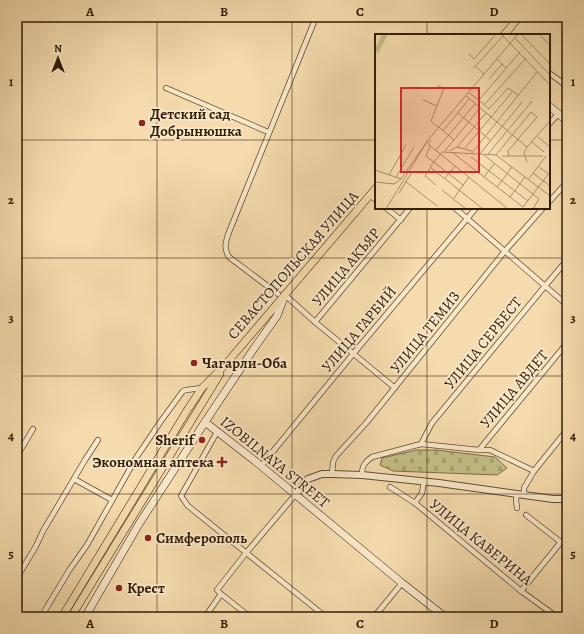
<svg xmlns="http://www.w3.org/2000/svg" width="584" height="634" font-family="Alegreya,serif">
	<defs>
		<pattern id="cemetery-stones" width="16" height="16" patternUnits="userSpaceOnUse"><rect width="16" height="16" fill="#c3be85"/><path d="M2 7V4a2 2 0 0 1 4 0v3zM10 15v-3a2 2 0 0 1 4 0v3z" fill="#a8a371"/></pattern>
	</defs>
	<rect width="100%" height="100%" fill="#f5dbad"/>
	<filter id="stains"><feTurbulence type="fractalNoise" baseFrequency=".005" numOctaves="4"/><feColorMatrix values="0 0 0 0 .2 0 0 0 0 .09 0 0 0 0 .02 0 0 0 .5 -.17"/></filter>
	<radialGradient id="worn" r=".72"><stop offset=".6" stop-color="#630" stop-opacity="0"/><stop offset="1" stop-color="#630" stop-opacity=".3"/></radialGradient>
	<polygon fill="url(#cemetery-stones)" stroke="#7a6d46" points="417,450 436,450 495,457 507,468 497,475 393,471 380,465 382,458"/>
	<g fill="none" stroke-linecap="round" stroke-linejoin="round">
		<defs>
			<g id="minor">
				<polyline points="549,73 567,86"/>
				<polyline points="166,88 268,132"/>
				<polyline points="549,124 558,114"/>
				<polyline points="370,195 376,200"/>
				<polyline points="549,202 567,182"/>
				<polyline points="386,208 401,220"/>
				<polyline points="455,208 567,305"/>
				<path d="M 278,294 L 229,257 C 223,248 226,241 229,232 L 316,17"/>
				<polyline points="285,295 315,322 395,388"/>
				<polyline points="315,322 410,208"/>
				<polyline points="217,432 181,496 188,506 326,617"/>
				<polyline points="421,444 432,423 545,286 567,260"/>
				<polyline points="479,450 567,343"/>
				<polyline points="17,456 33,429"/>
				<polyline points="261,466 353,354 476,208"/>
				<polyline points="332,474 333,462 336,456 367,422 505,251 543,208"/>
				<path d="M 362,475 C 362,466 364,463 372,457 L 421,444 L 479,450 L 490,450 L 534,471"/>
				<polyline points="74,479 112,500"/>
				<polyline points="390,487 415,503 521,591 557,617"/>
				<polyline points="517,494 516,500 517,508"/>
				<polyline points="524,495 524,488 534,471 567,430"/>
				<polyline points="415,503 422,493 424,481"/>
				<polyline points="526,515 567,547"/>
				<polyline points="17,578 36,546 43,531 85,460 98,440"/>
				<polyline points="521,591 561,542"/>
				<polyline points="41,617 70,569 87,545 136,458 161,421 183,391 186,390 202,388"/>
				<polyline points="205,617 221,594"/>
				<polyline points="250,617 221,594 217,590 246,553 295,495"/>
				<polyline points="374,617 402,583"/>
			</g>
			<polyline id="tertiary" points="295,495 308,479 322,474 332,474 362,475 439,483 524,495 553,499 567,499"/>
			<g id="secondary">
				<polyline points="549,106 567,121"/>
				<polyline points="285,295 277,316 255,347 205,422 255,461 402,583 445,617"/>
				<polyline points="85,617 139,524 205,422"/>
			</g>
			<g id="primary">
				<polyline points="504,35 519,17"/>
				<polyline points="62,617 188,409 202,388 225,365 376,188"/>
				<polyline points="71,617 220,374"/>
			</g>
		</defs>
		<use href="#minor" stroke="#634c31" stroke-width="6"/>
		<use href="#tertiary" stroke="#634c31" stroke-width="8"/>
		<use href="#secondary" stroke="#321c08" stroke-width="8"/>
		<use href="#primary" stroke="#321c08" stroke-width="8"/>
		<use href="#minor" stroke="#f8e8ca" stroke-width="4.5"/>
		<use href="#tertiary" stroke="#f8e8ca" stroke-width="6"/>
		<use href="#secondary" stroke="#f8e8ca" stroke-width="7"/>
		<use href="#primary" stroke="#f5dbad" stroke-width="7"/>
	</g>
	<path fill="none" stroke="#321c08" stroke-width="1" stroke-opacity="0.55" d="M 157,17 L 157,617M 292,17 L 292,617M 427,17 L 427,35M 17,140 L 376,140M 549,140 L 567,140M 427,208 L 427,617M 17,258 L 567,258M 17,376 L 567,376M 17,494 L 567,494"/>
	<g fill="#8f2418" stroke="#f8e8ca" stroke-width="1.5">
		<circle cx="142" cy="123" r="4"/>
		<circle cx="194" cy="363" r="4"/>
		<circle cx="202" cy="440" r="4"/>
		<path d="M220 456h4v4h4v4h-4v4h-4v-4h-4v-4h4z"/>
		<circle cx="148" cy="538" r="4"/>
		<circle cx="119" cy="588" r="4"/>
	</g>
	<g text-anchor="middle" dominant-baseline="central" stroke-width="3.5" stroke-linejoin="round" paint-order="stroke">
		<g font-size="15" font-weight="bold" fill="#321c08" stroke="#f8e8ca" text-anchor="start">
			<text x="150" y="114">Детский сад<tspan x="150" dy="17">Добрынюшка</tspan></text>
			<text x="202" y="363">Чагарли-Оба</text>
			<text x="194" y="440" text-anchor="end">Sherif</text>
			<text x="214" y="462" text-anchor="end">Экономная аптека</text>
			<text x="156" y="538">Симферополь</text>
			<text x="127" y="588">Крест</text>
		</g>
		<g font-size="15" fill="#321c08" stroke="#f8e8ca">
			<text transform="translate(293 265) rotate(-49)">СЕВАСТОПОЛЬСКАЯ УЛИЦА</text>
			<text transform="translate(346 267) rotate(-50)">УЛИЦА АКЪЯР</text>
			<text transform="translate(359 329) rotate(-50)">УЛИЦА ГАРБИЙ</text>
			<text transform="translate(425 332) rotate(-51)">УЛИЦА ТЕМИЗ</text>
			<text transform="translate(483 343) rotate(-51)">УЛИЦА СЕРБЕСТ</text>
			<text transform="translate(514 389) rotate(-50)">УЛИЦА АВДЕТ</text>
			<text transform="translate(275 462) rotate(39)">IZOBILNAYA STREET</text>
			<text transform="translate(481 542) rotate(39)">УЛИЦА КАВЕРИНА</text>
		</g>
	</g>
	<g transform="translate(375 34)">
		<rect width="175" height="175" fill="#f5dbad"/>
		<path d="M 7,0 L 13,0 L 3,20 L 0,15 Z" fill="#c3be85"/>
		<path fill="none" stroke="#a78f6b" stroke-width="1" d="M 126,0 L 175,51M 146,0 L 175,30M 164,0 L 175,11M 140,4 L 175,41M 94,20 L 99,25 L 121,0M 122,25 L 131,34M 100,32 L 109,40M 98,35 L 128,2M 114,45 L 127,30M 94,59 L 104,66 L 145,18M 91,62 L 152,113 L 175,87M 48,66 L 62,72M 104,66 L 114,75 L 133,54 L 143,61M 109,71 L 151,24M 83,79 L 115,106M 63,93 L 56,87 L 69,54 L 63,52M 64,93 L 79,106M 68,97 L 94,65M 163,103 L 175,113M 56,106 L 53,110 L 133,175M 157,108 L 169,118M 55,112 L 51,122 L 88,151M 82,113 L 111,79M 90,114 L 138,57M 61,116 L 100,70M 70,117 L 105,74M 74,117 L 82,113 L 97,117M 78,119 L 148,173 L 175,138M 96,120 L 162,38M 113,120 L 157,67M 104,121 L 147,68M 109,121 L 164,165 L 158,175M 121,121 L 156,78 L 162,83 L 133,117 L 134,122M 127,122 L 168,122M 96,123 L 153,167M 152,128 L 149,119 L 152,113M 56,133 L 50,142 L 61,151M 164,133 L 175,141M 0,136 L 26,145 L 53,106M 158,139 L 175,152M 14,141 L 31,111M 21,143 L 39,113M 109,143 L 119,130M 70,144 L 80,132M 153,146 L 171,122M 30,147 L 62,172M 0,148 L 19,150 L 26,145M 122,153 L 137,133M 67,156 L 91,175M 24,159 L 37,138M 135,163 L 150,143M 79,164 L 94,143M 11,175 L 53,106 L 143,0M 108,175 L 55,133 L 67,118 L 121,121 L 175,162"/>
		<path fill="#d62828" fill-opacity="0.15" stroke="#d62828" stroke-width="2" d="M 26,54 L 104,54 L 104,138 L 26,138 Z"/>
		<rect width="175" height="175" fill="none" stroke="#321c08" stroke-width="2"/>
	</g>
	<rect width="584" height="634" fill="none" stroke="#f5dbad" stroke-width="44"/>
	<g transform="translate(58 58)" stroke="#f8e8ca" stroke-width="3" paint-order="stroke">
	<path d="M0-3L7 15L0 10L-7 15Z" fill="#321c08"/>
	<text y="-6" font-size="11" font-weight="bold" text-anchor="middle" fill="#321c08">N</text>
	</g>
	<rect x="22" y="22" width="540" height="590" fill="none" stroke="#321c08" stroke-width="1.5"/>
	<g font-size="13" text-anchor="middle" font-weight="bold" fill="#321c08">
		<text x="90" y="16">A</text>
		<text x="224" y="16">B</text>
		<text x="360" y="16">C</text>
		<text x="494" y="16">D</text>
		<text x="11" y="86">1</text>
		<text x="573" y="86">1</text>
		<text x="11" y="204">2</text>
		<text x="573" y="204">2</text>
		<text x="11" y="322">3</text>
		<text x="573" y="322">3</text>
		<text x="11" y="440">4</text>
		<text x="573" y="440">4</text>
		<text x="11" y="558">5</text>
		<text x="573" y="558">5</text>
		<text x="90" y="628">A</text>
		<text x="224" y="628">B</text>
		<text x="360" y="628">C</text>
		<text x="494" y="628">D</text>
	</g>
	<rect width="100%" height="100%" filter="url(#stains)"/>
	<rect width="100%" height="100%" fill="url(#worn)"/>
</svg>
